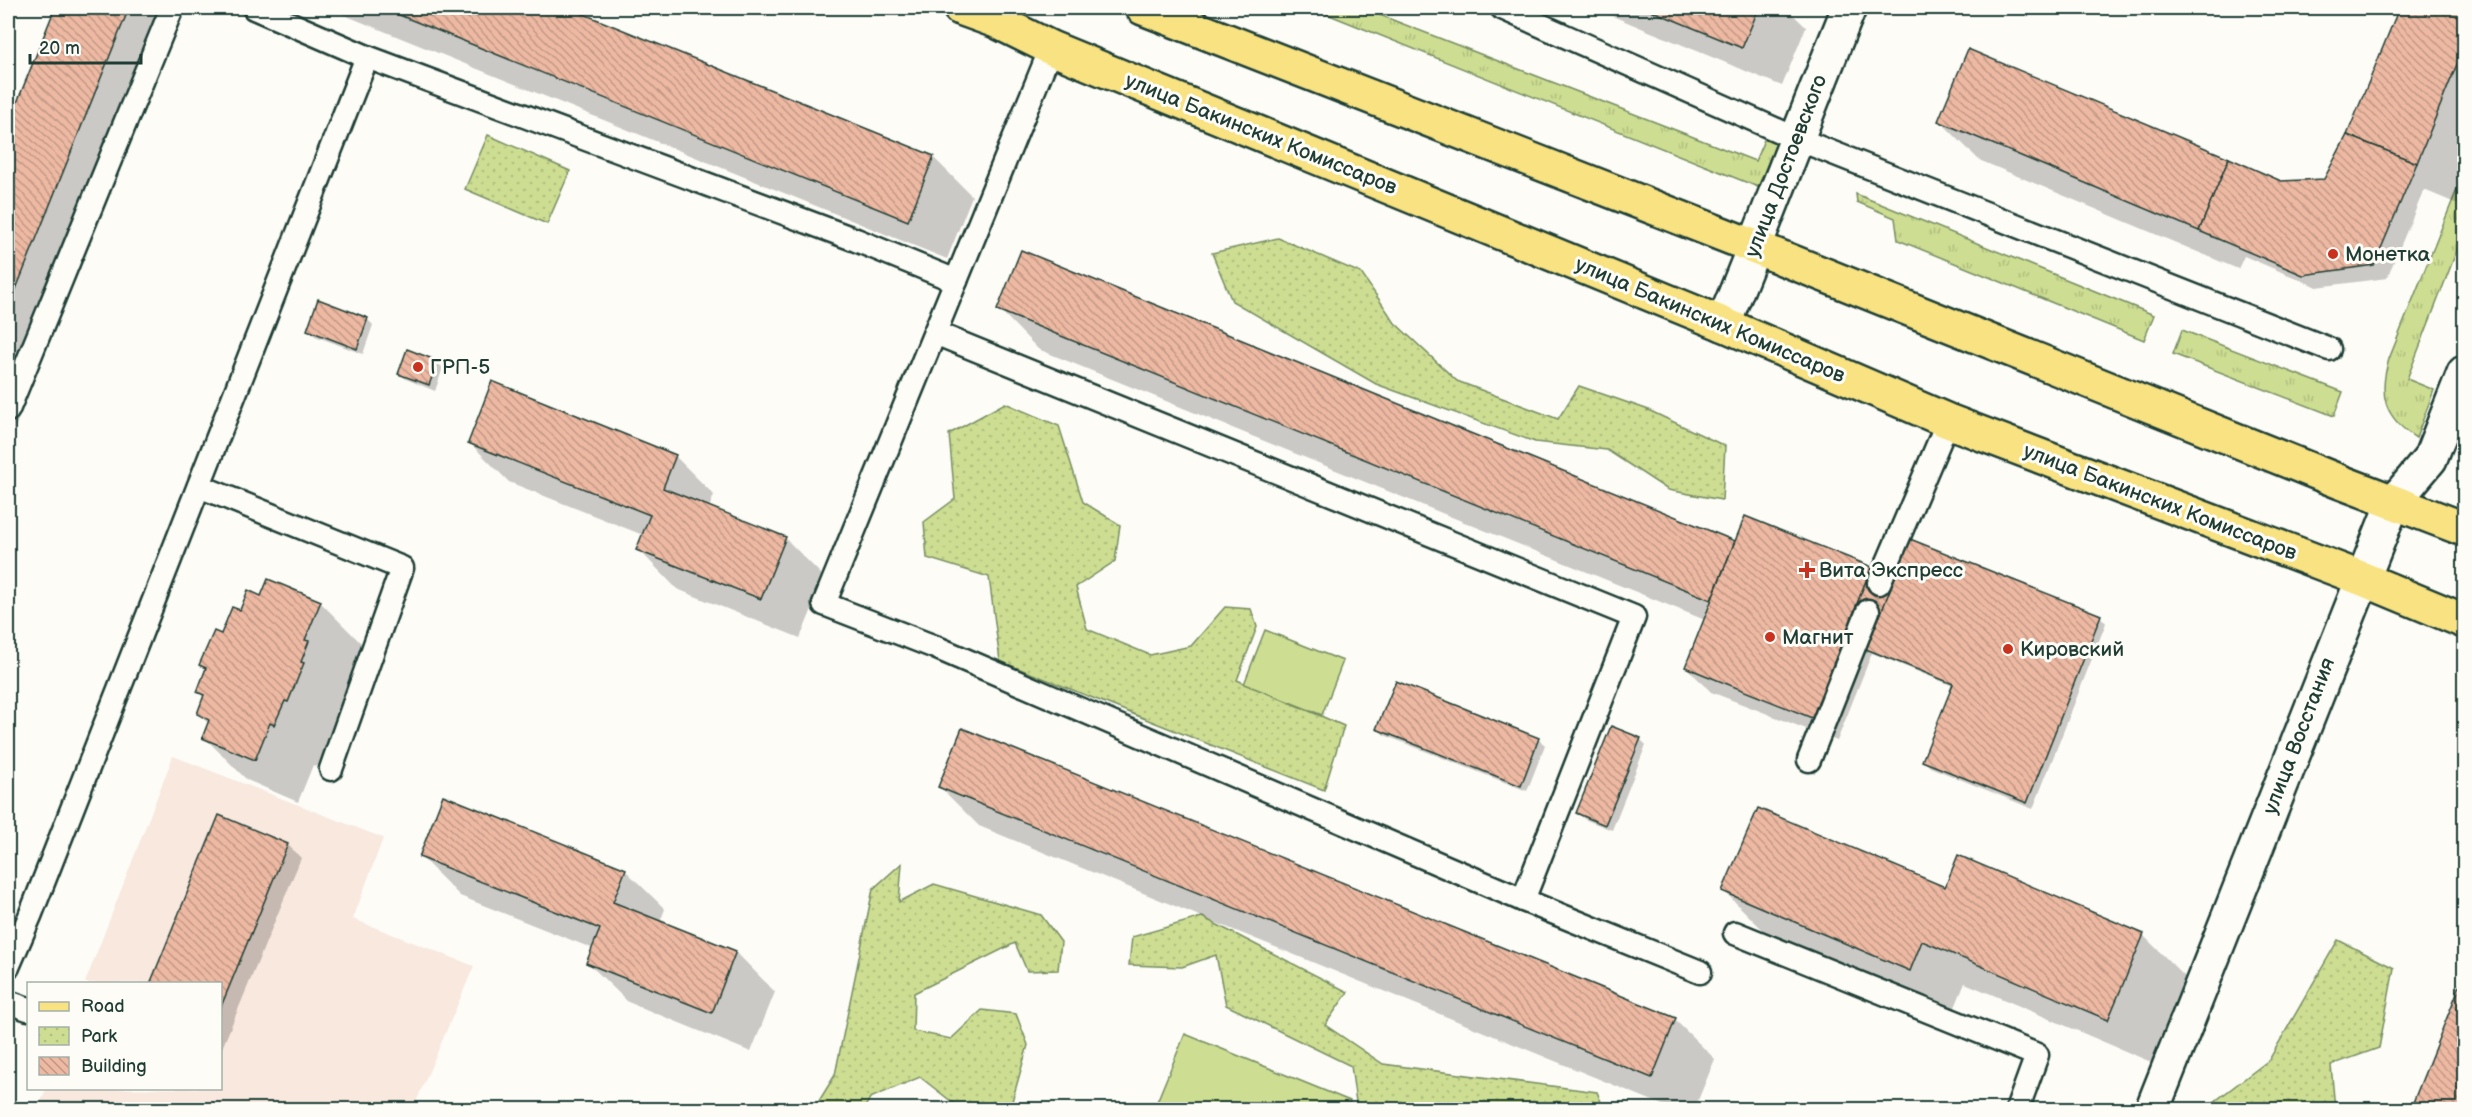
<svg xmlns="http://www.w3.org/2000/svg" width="2472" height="1117" font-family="'Balsamiq Sans',sans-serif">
	<defs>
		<pattern id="grass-tufts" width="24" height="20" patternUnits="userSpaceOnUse" patternTransform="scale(1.5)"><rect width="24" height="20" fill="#cddd91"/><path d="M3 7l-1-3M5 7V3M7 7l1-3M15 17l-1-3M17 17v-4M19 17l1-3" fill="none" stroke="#b0bf7e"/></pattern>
		<pattern id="park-dots" width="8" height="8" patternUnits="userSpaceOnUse" patternTransform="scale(1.5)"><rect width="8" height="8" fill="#cddd91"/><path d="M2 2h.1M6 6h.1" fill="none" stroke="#b0bf7e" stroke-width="1.8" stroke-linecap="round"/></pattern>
		<pattern id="building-back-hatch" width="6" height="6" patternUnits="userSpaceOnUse" patternTransform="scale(1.5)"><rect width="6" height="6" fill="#eeb9a2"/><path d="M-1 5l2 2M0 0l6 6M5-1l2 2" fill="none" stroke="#c09885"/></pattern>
	</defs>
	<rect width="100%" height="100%" fill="#fdfcf7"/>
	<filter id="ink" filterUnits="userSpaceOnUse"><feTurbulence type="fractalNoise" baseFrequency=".0167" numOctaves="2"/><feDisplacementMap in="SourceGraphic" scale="12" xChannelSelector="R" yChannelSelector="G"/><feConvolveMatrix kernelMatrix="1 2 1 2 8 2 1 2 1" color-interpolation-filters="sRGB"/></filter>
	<g filter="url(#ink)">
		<polygon fill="#f8e8de" points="173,756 383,838 353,919 474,966 413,1109 38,1110 46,1089 220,1088 220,984 85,983"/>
		<g fill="url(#grass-tufts)" stroke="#768d62" stroke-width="1.5">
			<polygon points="1312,8 1362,8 1755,161 1767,133 1779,137 1758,187"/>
			<path d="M 2464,172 L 2464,232 L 2407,379 L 2434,390 L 2416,438 C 2384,417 2378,395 2389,359 Z"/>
			<polygon points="1856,194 2154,315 2144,340 1898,240 1895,218 1857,202"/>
			<polygon points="2182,330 2343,392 2334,416 2173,354"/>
		</g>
		<g fill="url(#park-dots)" stroke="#768d62" stroke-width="1.5">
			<polygon points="488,135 570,171 547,224 465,189"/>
			<polygon points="1278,238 1361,273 1395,323 1457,381 1558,419 1579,386 1646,409 1725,446 1722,500 1668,490 1607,450 1535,442 1376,384 1232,301 1212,253"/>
			<polygon points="1005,403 1059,426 1083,502 1120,525 1115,561 1076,587 1087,629 1150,655 1191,646 1225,607 1251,609 1257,627 1237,680 1344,726 1324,790 1000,661 989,577 927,558 924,522 955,499 949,434"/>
			<polygon points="902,863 899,902 934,884 1041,915 1061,942 1058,970 1027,971 1015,943 914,993 913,1031 951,1039 982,1010 1016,1014 1028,1045 1011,1105 996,1109 961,1109 920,1077 870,1098 864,1109 814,1109 835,1075 873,889"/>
			<polygon points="1202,917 1348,992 1325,1025 1383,1064 1597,1092 1604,1109 1357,1109 1351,1066 1226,1005 1216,955 1182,967 1129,965 1132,937"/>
			<polygon points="2338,940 2394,968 2379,1048 2331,1065 2335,1109 2215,1109 2210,1105 2269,1060"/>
		</g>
		<g fill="#cddd91" stroke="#768d62" stroke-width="1.5">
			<polygon points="1265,630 1343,661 1322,715 1244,684"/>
			<polygon points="1185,1034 1350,1101 1347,1109 1154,1109"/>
		</g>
		<g fill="#0003">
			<polygon points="56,8 184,8 8,445 8,129"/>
			<polygon points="327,8 565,8 933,157 972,196 947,259"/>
			<polygon points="1593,8 1786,8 1806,27 1782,86"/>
			<polygon points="2400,8 2464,8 2464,195 2460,205 2424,190 2387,278 2317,287 2244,256 2238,269 1979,160 1940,121 2281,182 2325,181 2348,135"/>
			<polygon points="999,309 1736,543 1871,568 1892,589 2100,616 2106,623 2033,809 1930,767 1924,761 1953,686 1872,653 1837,741 1711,692 1686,667 1705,620 1038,349"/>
			<polygon points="367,319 373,325 363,354 315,336 308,330"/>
			<polygon points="437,362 443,368 435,391 406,379 400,373"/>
			<polygon points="470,443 675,456 714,495 709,508 785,538 825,578 800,638 677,589 638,549 643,535 509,482"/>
			<polygon points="262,598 320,602 363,645 348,682 351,685 331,744 328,742 317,767 313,765 298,802 247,780 204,737 209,724 198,714 205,698 198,692 207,671 201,665 240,612"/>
			<polygon points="1378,729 1538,739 1545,745 1527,791 1384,735"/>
			<polygon points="1640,739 1646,745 1612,830 1584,819 1578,813"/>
			<polygon points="940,787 1675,1020 1715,1059 1694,1110 1675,1110 979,826"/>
			<polygon points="220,817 288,845 301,858 220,1053"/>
			<polygon points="420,856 625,870 665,909 660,922 736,952 775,992 751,1052 628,1002 588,963 594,949 460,896"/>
			<polygon points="1724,891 2143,935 2186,978 2151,1062 1965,983 1953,1012 1767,934"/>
			<polygon points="2464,979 2464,1110 2412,1110"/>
		</g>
		<g fill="url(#building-back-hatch)" stroke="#1f3d34" stroke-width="1.5">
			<polygon points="55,8 129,8 8,309 8,125"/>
			<polygon points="382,8 569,8 934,156 908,221"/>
			<polygon points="1645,8 1759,8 1742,48"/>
			<polygon points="2399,8 2464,8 2464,47 2417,163 2347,135"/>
			<polygon points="1968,49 2229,158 2199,231 1938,121"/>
			<polygon points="2347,135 2417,163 2374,265 2303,275 2199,231 2229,158 2281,181 2324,179"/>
			<polygon points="1021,250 1735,541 1711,600 997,310"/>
			<polygon points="318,299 368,318 357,349 307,330"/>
			<polygon points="407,349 438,361 429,385 398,374"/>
			<polygon points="492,381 676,455 663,488 786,537 761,599 636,550 650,515 468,443"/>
			<polygon points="1745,516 1872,567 1812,718 1685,667"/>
			<polygon points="1910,539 2101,615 2027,803 1922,761 1953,684 1866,649"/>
			<polygon points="1867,578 1891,587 1880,616 1856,606"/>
			<polygon points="268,579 321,601 305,640 309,641 301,662 304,663 288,702 285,701 274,725 270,723 255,760 202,738 209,720 197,714 204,695 197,692 206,668 199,665 214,631 221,634 232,607 240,610 248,590 261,596"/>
			<polygon points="1396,681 1539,738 1521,786 1376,729"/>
			<polygon points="1611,726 1641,738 1605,825 1576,813"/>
			<polygon points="962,728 1676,1018 1652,1078 938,787"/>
			<polygon points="443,795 626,869 613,902 736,951 712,1013 586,963 600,929 419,857"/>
			<polygon points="1758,808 1945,887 1958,855 2144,934 2108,1020 1922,941 1910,971 1722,891"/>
			<polygon points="219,815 288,844 220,1009 220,984 150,984"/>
			<polygon points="2464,975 2464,1110 2410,1110"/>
		</g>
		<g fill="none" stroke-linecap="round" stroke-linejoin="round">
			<defs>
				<g id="service">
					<polyline points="254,8 367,57 856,240 956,281"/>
					<polyline points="1502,8 1795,138 2329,349"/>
					<polyline points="1051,48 824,604 935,647 1523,900 1700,972"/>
					<polyline points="935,333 1634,617 1523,900"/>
					<polyline points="8,410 172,8"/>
					<polyline points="199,486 402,568 331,769"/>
					<polyline points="1879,583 1948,421"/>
					<polyline points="1809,760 1868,611"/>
					<polyline points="1735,933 2037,1055 2017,1110"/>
					<polyline points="8,967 30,916 367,57"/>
					<polyline points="8,1002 28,1009"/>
				</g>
				<g id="minor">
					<path d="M 1723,324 C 1767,219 1806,113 1849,8"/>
					<polyline points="2152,1110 2393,503 2430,459 2464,373"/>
				</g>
				<g id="primary">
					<polyline points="960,8 996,21 1051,48 1723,324 1948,421 2363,579 2464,621"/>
					<polyline points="1143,8 1755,247 2338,481 2464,529"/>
				</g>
			</defs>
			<use href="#service" stroke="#1f3d34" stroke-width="27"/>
			<use href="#minor" stroke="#1f3d34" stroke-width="38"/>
			<use href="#primary" stroke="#1f3d34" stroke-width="38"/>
			<use href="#service" stroke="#fdfcf7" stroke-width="22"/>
			<use href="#minor" stroke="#fdfcf7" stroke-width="33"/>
			<use href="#primary" stroke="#f8e281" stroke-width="33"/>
		</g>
	</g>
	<g fill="#c8321e" stroke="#fdfcf7" stroke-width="2">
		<circle cx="2333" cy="254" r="6"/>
		<circle cx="418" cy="367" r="6"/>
		<path d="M1804 561h6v6h6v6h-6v6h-6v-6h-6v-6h6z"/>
		<circle cx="1770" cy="637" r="6"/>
		<circle cx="2008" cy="649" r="6"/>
	</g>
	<g text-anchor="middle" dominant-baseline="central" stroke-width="6" stroke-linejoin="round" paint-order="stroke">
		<g font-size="21" fill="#1f3d34" stroke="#fdfcf7">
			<text transform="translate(1261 134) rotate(22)">улица Бакинских Комиссаров</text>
			<text transform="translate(1786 166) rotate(-69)">улица Достоевского</text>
			<text transform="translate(1710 320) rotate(23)">улица Бакинских Комиссаров</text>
			<text transform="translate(2160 502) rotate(21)">улица Бакинских Комиссаров</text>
			<text transform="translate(2299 736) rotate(-69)">улица Восстания</text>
		</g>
		<g font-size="21" fill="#1f3d34" stroke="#fdfcf7" text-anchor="start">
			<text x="2345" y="254">Монетка</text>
			<text x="430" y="367">ГРП-5</text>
			<text x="1819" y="570">Вита Экспресс</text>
			<text x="1782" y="637">Магнит</text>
			<text x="2020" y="649">Кировский</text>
		</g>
	</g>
	<rect width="2472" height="1117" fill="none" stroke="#fdfcf7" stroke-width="30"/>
	<rect x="15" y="15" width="2442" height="1087" fill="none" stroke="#1f3d34" stroke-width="2" filter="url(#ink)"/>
	<rect x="27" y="982" width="195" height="108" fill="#fdfcf7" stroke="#a4b0a9" stroke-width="1.5"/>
	<rect x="39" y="1002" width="30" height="9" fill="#f8e281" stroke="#a4b0a9" stroke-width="1.5"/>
	<text x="81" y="1012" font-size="18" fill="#1f3d34">Road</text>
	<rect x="39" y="1027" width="30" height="18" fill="url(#park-dots)" stroke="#a4b0a9" stroke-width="1.5"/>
	<text x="81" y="1042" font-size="18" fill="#1f3d34">Park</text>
	<rect x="39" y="1057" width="30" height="18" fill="url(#building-back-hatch)" stroke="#a4b0a9" stroke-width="1.5"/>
	<text x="81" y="1072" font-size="18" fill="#1f3d34">Building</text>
	<path d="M30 54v9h111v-9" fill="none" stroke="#1f3d34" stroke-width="3"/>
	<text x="39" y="54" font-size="18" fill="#1f3d34" stroke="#fdfcf7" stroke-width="4.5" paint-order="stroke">20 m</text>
</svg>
